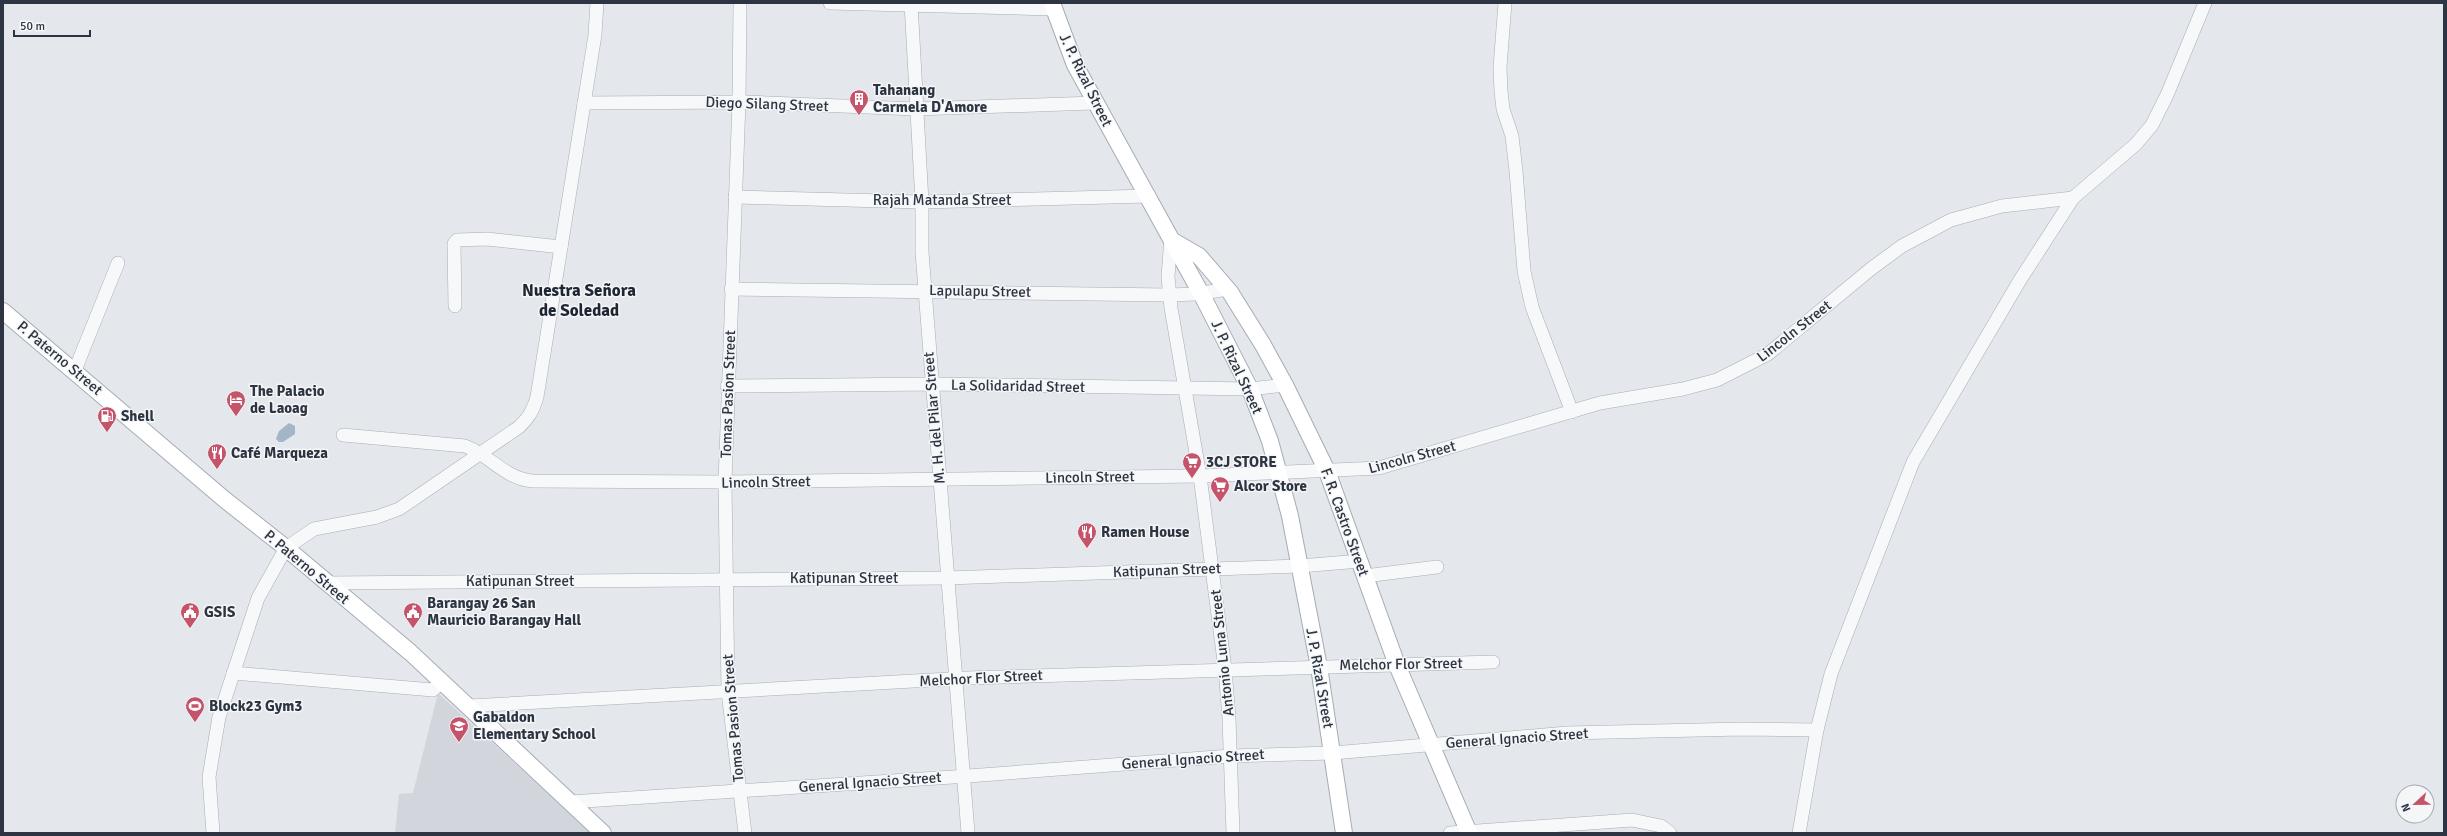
<svg xmlns="http://www.w3.org/2000/svg" width="2447" height="836" font-family="Signika,sans-serif">
	<rect width="100%" height="100%" fill="#e4e7eb"/>
	<polygon fill="#d2d6dc" points="438,693 591,833 395,833 399,794 413,793"/>
	<polygon fill="#a2b6c8" points="289,423 295,426 295,434 283,442 279,442 276,439 279,431"/>
	<g fill="none" stroke-linecap="round" stroke-linejoin="round">
		<defs>
			<g id="minor">
				<polyline points="740,3 739,102 725,482 728,692 745,833"/>
				<polyline points="830,3 1053,9"/>
				<polyline points="911,3 922,202 922,252 968,833"/>
				<polyline points="1505,3 1500,67 1501,91 1503,109 1512,136 1516,171 1524,271 1532,307 1572,412"/>
				<polyline points="584,103 744,102 916,109 1094,103"/>
				<polyline points="735,197 922,202 1149,196"/>
				<polyline points="1171,237 1168,277 1171,308 1200,476 1225,669 1229,718 1233,833"/>
				<polyline points="731,289 1169,295 1196,294 1228,289"/>
				<polyline points="455,306 454,244 457,240 487,239 561,247"/>
				<polyline points="75,370 118,263"/>
				<polyline points="727,386 931,384 1250,389 1285,385"/>
				<path d="M 343,435 L 465,446 C 490,455 504,478 532,481 L 725,482 L 1200,476 L 1379,468 L 1600,403 L 1683,389 L 1717,380 L 1768,354 L 1872,268 L 1902,246 L 1951,220 L 2002,206 L 2073,198"/>
				<polyline points="1365,576 1437,567"/>
				<polyline points="327,583 947,578 1300,566 1360,561"/>
				<polyline points="233,673 433,690 442,681"/>
				<polyline points="470,706 967,678 1493,662"/>
				<polyline points="570,802 968,776 1230,756 1333,753 1567,733 1743,729 1817,730"/>
				<path d="M 213,833 L 209,777 L 219,717 L 258,598 L 286,548 L 314,529 L 377,517 L 399,509 L 519,427 C 529,418 533,410 537,397 L 595,35 L 597,3"/>
				<polyline points="1450,833 1632,820 1661,826 1670,833"/>
				<polyline points="1799,833 1817,730 1831,674 1913,462 2020,280 2073,198 2136,144 2152,125 2167,95 2205,3"/>
			</g>
			<g id="major">
				<polyline points="1052,3 1075,65 1203,297 1250,389 1270,441 1290,516 1319,667 1344,833"/>
				<polyline points="1173,241 1199,256 1230,292 1263,345 1285,385 1327,471 1397,665 1469,833"/>
				<polyline points="3,311 224,499 286,548 411,653 603,833"/>
			</g>
		</defs>
		<use href="#minor" stroke="#a9aeb5" stroke-width="14"/>
		<use href="#major" stroke="#a4acb6" stroke-width="18"/>
		<use href="#minor" stroke="#f6f8f9" stroke-width="13"/>
		<use href="#major" stroke="#fff" stroke-width="16"/>
	</g>
	<defs>
		<symbol id="building-pin" viewBox="-11 -11 22 30"><path d="M0 17L-7.5 6A9.5 9.5 0 1 1 7.5 6Z" fill="#c5546a" stroke="#f4f6f8"/><path d="M-4-6H4V6H1V3H-1V6H-4ZM-2.5-4.3h1.7v1.8h-1.7ZM.8-4.3h1.7v1.8H.8ZM-2.5-1h1.7V.8h-1.7ZM.8-1h1.7V.8H.8Z" fill="#fff"/></symbol>
		<symbol id="hotel-pin" viewBox="-11 -11 22 30"><path d="M0 17L-7.5 6A9.5 9.5 0 1 1 7.5 6Z" fill="#c5546a" stroke="#f4f6f8"/><path d="M-6-4.5h1.5V1H6V5H4.5V3h-9V5H-6ZM-4 0a1.8 1.8 0 1 1 3.6 0ZM.5 0V-2.5h3Q6-2.5 6 0Z" fill="#fff"/></symbol>
		<symbol id="fuel-pin" viewBox="-11 -11 22 30"><path d="M0 17L-7.5 6A9.5 9.5 0 1 1 7.5 6Z" fill="#c5546a" stroke="#f4f6f8"/><path d="M-5.5-6h7V0h2V4h1.3V-2.5L3-4.5l.8-.8L6-3V5H2.5V1h-1V6h-7ZM-4.2-4.7v3.2H.2V-4.7Z" fill="#fff"/></symbol>
		<symbol id="restaurant-pin" viewBox="-11 -11 22 30"><path d="M0 17L-7.5 6A9.5 9.5 0 1 1 7.5 6Z" fill="#c5546a" stroke="#f4f6f8"/><path d="M-5-6h1v4h1v-4h1v4h1v-4h1v5L-1.5 .5V6h-2V.5L-5-1ZM5-6V6H3V1.5H1.5Q1.5-4 5-6Z" fill="#fff"/></symbol>
		<symbol id="supermarket-pin" viewBox="-11 -11 22 30"><path d="M0 17L-7.5 6A9.5 9.5 0 1 1 7.5 6Z" fill="#c5546a" stroke="#f4f6f8"/><path d="M-6-5.5h2.5l.6 2H6L4.5 2H-2.5L-4.4-4H-6ZM-1.5 3.2a1.3 1.3 0 1 0 .1 0ZM3 3.2a1.3 1.3 0 1 0 .1 0Z" fill="#fff"/></symbol>
		<symbol id="civic-pin" viewBox="-11 -11 22 30"><path d="M0 17L-7.5 6A9.5 9.5 0 1 1 7.5 6Z" fill="#c5546a" stroke="#f4f6f8"/><path d="M-.6-6.5H3V-4.5H.6V-3L4-1V1h2V6H-6V1h2V-1L-.6-3ZM-1.2 2.5V6h2.4V2.5Z" fill="#fff"/></symbol>
		<symbol id="stadium-pin" viewBox="-11 -11 22 30"><path d="M0 17L-7.5 6A9.5 9.5 0 1 1 7.5 6Z" fill="#c5546a" stroke="#f4f6f8"/><path d="M0-5a6.5 5 0 1 0 0 10a6.5 5 0 1 0 0-10ZM-3.5-1.8h7v3.6h-7Z" fill="#fff"/></symbol>
		<symbol id="school-pin" viewBox="-11 -11 22 30"><path d="M0 17L-7.5 6A9.5 9.5 0 1 1 7.5 6Z" fill="#c5546a" stroke="#f4f6f8"/><path d="M0-5L7-2L0 1L-7-2ZM-4 1L0 2.5L4 1V4Q0 6-4 4Z" fill="#fff"/></symbol>
	</defs>
	<g fill-rule="evenodd">
		<use href="#building-pin" x="848" y="88" width="22" height="30"/>
		<use href="#hotel-pin" x="225" y="389" width="22" height="30"/>
		<use href="#fuel-pin" x="96" y="405" width="22" height="30"/>
		<use href="#restaurant-pin" x="206" y="442" width="22" height="30"/>
		<use href="#supermarket-pin" x="1181" y="451" width="22" height="30"/>
		<use href="#supermarket-pin" x="1209" y="475" width="22" height="30"/>
		<use href="#restaurant-pin" x="1076" y="521" width="22" height="30"/>
		<use href="#civic-pin" x="179" y="601" width="22" height="30"/>
		<use href="#civic-pin" x="402" y="601" width="22" height="30"/>
		<use href="#stadium-pin" x="184" y="695" width="22" height="30"/>
		<use href="#school-pin" x="448" y="715" width="22" height="30"/>
	</g>
	<g text-anchor="middle" dominant-baseline="central" stroke-width="3" stroke-linejoin="round" paint-order="stroke">
		<g font-size="15" fill="#2d3542" stroke="#f4f6f8">
			<text transform="translate(1086 80) rotate(64)">J. P. Rizal Street</text>
			<text transform="translate(767 104) rotate(2)">Diego Silang Street</text>
			<text x="942" y="200">Rajah Matanda Street</text>
			<text transform="translate(980 291) rotate(1)">Lapulapu Street</text>
			<text transform="translate(1794 331) rotate(-38)">Lincoln Street</text>
			<text transform="translate(60 358) rotate(40)">P. Paterno Street</text>
			<text transform="translate(1237 367) rotate(65)">J. P. Rizal Street</text>
			<text transform="translate(1018 386) rotate(1)">La Solidaridad Street</text>
			<text transform="translate(728 394) rotate(-88)">Tomas Pasion Street</text>
			<text transform="translate(934 418) rotate(-95)">M. H. del Pilar Street</text>
			<text transform="translate(1412 457) rotate(-15)">Lincoln Street</text>
			<text transform="translate(1090 477) rotate(-1)">Lincoln Street</text>
			<text transform="translate(766 482) rotate(-1)">Lincoln Street</text>
			<text transform="translate(1345 522) rotate(70)">F. R. Castro Street</text>
			<text transform="translate(307 567) rotate(40)">P. Paterno Street</text>
			<text transform="translate(1167 570) rotate(-2)">Katipunan Street</text>
			<text x="844" y="578">Katipunan Street</text>
			<text x="520" y="581">Katipunan Street</text>
			<text transform="translate(1222 653) rotate(-96)">Antonio Luna Street</text>
			<text transform="translate(1401 664) rotate(-1)">Melchor Flor Street</text>
			<text transform="translate(981 678) rotate(-3)">Melchor Flor Street</text>
			<text transform="translate(1320 678) rotate(80)">J. P. Rizal Street</text>
			<text transform="translate(733 718) rotate(-95)">Tomas Pasion Street</text>
			<text transform="translate(1517 738) rotate(-4)">General Ignacio Street</text>
			<text transform="translate(1193 759) rotate(-4)">General Ignacio Street</text>
			<text transform="translate(870 782) rotate(-4)">General Ignacio Street</text>
		</g>
		<g font-size="15" font-weight="bold" fill="#2d3542" stroke="#f4f6f8" text-anchor="start">
			<text x="873" y="90">Tahanang<tspan x="873" dy="17">Carmela D'Amore</tspan></text>
			<text x="250" y="391">The Palacio<tspan x="250" dy="17">de Laoag</tspan></text>
			<text x="121" y="416">Shell</text>
			<text x="231" y="453">Café Marqueza</text>
			<text x="1206" y="462">3CJ STORE</text>
			<text x="1234" y="486">Alcor Store</text>
			<text x="1101" y="532">Ramen House</text>
			<text x="427" y="603">Barangay 26 San<tspan x="427" dy="17">Mauricio Barangay Hall</tspan></text>
			<text x="204" y="612">GSIS</text>
			<text x="209" y="706">Block23 Gym3</text>
			<text x="473" y="717">Gabaldon<tspan x="473" dy="17">Elementary School</tspan></text>
		</g>
		<g font-size="17" font-weight="bold" fill="#1f2633" stroke="#f4f6f8">
			<text x="579" y="290">Nuestra Señora<tspan x="579" dy="20">de Soledad</tspan></text>
		</g>
	</g>
	<rect width="2447" height="836" fill="none" stroke="#2d3542" stroke-width="8"/>
	<g transform="translate(2415 804) rotate(248)"><circle r="19" fill="#f4f6f8" stroke="#a4a9af"/>
	<path d="M0-3L7 15L0 10L-7 15Z" fill="#c5546a"/>
	<text y="-6" font-size="11" font-weight="bold" text-anchor="middle" fill="#2d3542">N</text>
	</g>
	<path d="M14 30v6h76v-6" fill="none" stroke="#2d3542" stroke-width="2"/>
	<text x="20" y="30" font-size="12" fill="#2d3542" stroke="#f4f6f8" stroke-width="3" paint-order="stroke">50 m</text>
</svg>
